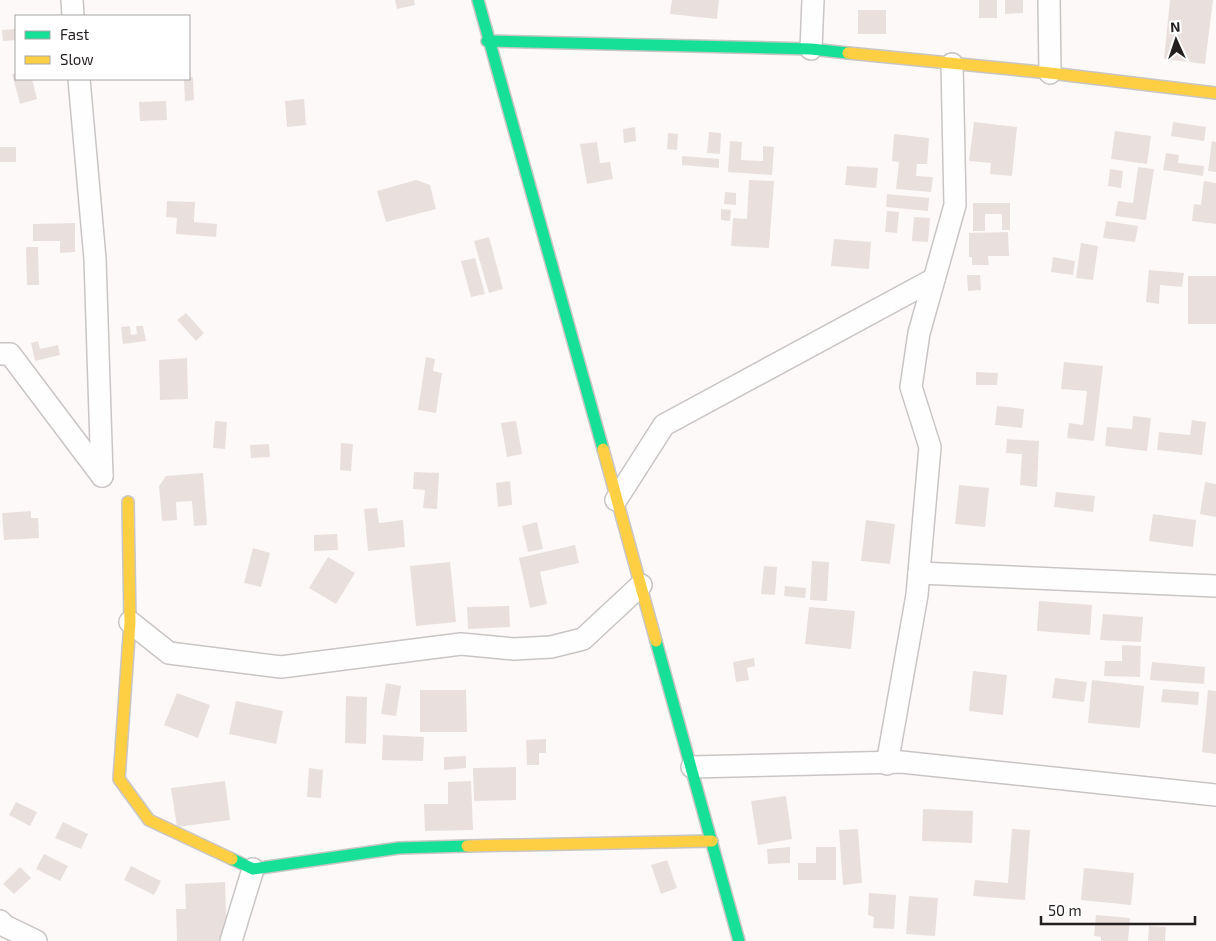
<svg xmlns="http://www.w3.org/2000/svg" width="1216" height="941" font-family="'Exo 2',sans-serif">
	<rect width="100%" height="100%" fill="#fdf9f9"/>
	<g fill="#e9e0dd">
		<polygon points="395,0 414,0 415,5 397,9"/>
		<polygon points="672,0 719,0 717,19 670,14"/>
		<rect x="979" y="0" width="18" height="18"/>
		<polygon points="1005,0 1023,0 1023,13 1005,14"/>
		<polygon points="1170,0 1213,0 1205,64 1164,59"/>
		<rect x="858" y="10" width="28" height="24"/>
		<polygon points="16,29 16,40 3,41 2,30"/>
		<polygon points="16,73 16,79 32,79 37,99 20,104 12,74"/>
		<polygon points="189,77 193,77 194,100 185,101 184,79"/>
		<polygon points="304,99 306,125 287,127 285,101"/>
		<polygon points="166,101 167,120 140,121 139,102"/>
		<polygon points="974,122 1017,127 1012,176 990,174 991,163 969,161"/>
		<polygon points="1173,122 1206,127 1204,141 1171,136"/>
		<polygon points="635,127 636,141 624,143 623,129"/>
		<polygon points="1115,131 1151,136 1147,164 1111,159"/>
		<polygon points="709,132 721,133 720,154 707,153"/>
		<polygon points="668,133 678,134 677,150 667,149"/>
		<polygon points="894,134 929,138 927,164 917,164 916,176 933,177 931,192 896,189 899,162 892,161"/>
		<polygon points="730,141 742,142 741,160 763,161 763,146 774,147 772,175 728,172"/>
		<polygon points="1212,141 1216,142 1216,172 1208,171"/>
		<polygon points="597,142 600,163 610,162 613,179 587,184 580,144"/>
		<rect x="0" y="147" width="16" height="15"/>
		<polygon points="1166,153 1179,155 1178,163 1204,166 1203,176 1163,170"/>
		<polygon points="682,156 719,159 719,168 682,165"/>
		<polygon points="847,166 878,168 876,188 845,185"/>
		<polygon points="1138,167 1154,169 1146,220 1115,216 1118,201 1133,203"/>
		<polygon points="1110,169 1123,171 1121,188 1108,186"/>
		<polygon points="416,180 430,185 436,209 386,222 377,191"/>
		<polygon points="749,180 774,181 769,248 731,246 733,218 747,219"/>
		<polygon points="1204,181 1216,183 1216,224 1192,221 1194,204 1201,205"/>
		<polygon points="725,192 736,193 736,205 724,204"/>
		<polygon points="887,194 929,198 928,211 886,207"/>
		<polygon points="167,201 195,202 194,222 217,224 216,237 176,234 177,218 166,217"/>
		<polygon points="973,203 1010,203 1010,230 1002,230 1002,214 985,214 985,231 973,231"/>
		<polygon points="721,209 731,210 730,221 721,220"/>
		<polygon points="887,211 899,212 897,233 885,232"/>
		<polygon points="914,217 930,218 928,242 912,241"/>
		<polygon points="1106,221 1138,226 1135,242 1103,238"/>
		<polygon points="75,223 75,252 60,253 60,241 33,241 33,224"/>
		<polygon points="1008,232 1009,256 988,256 989,265 972,265 972,257 969,257 969,233"/>
		<polygon points="489,237 503,289 489,293 474,241"/>
		<polygon points="834,239 871,242 869,269 831,266"/>
		<polygon points="1081,243 1098,246 1093,280 1076,278"/>
		<polygon points="26,247 38,247 39,285 27,285"/>
		<polygon points="1053,257 1075,261 1073,275 1051,272"/>
		<polygon points="475,258 485,294 471,297 461,261"/>
		<polygon points="1149,270 1184,273 1182,287 1160,285 1159,304 1146,302"/>
		<polygon points="967,275 980,275 981,290 968,291"/>
		<rect x="1188" y="276" width="28" height="48"/>
		<polygon points="186,313 204,333 196,341 177,320"/>
		<polygon points="130,326 131,335 137,334 136,326 143,326 146,341 123,344 121,327"/>
		<polygon points="38,341 40,349 58,345 60,355 35,361 31,343"/>
		<polygon points="426,357 435,359 433,371 442,373 436,413 418,410"/>
		<polygon points="187,358 188,399 160,400 159,360"/>
		<polygon points="1064,362 1103,366 1094,441 1067,438 1069,423 1083,425 1087,391 1061,389"/>
		<polygon points="976,372 998,373 997,385 976,385"/>
		<polygon points="997,406 1024,409 1022,428 995,425"/>
		<polygon points="1133,416 1151,418 1147,451 1105,446 1107,427 1132,429"/>
		<polygon points="1192,420 1206,422 1202,455 1157,450 1159,432 1190,435"/>
		<polygon points="215,421 227,422 225,449 213,448"/>
		<polygon points="516,421 522,454 507,457 501,423"/>
		<polygon points="1007,439 1039,441 1037,487 1020,485 1022,454 1006,453"/>
		<polygon points="341,443 353,444 351,471 340,470"/>
		<polygon points="269,444 270,457 251,458 250,445"/>
		<polygon points="414,472 439,473 437,509 423,508 425,490 413,489"/>
		<polygon points="203,473 207,525 194,526 192,501 176,502 177,520 162,521 159,486 166,476"/>
		<polygon points="510,481 512,505 498,507 496,483"/>
		<polygon points="1205,482 1216,484 1216,517 1200,514"/>
		<polygon points="959,485 989,488 985,527 955,524"/>
		<polygon points="1056,492 1095,496 1093,512 1054,507"/>
		<polygon points="377,508 379,523 403,520 405,547 368,551 364,509"/>
		<polygon points="31,511 31,518 38,518 39,538 4,540 2,513"/>
		<polygon points="1153,514 1196,520 1193,547 1149,541"/>
		<polygon points="866,520 895,524 890,564 861,561"/>
		<polygon points="537,522 543,549 528,552 522,526"/>
		<polygon points="337,534 338,550 314,551 314,535"/>
		<polygon points="575,545 579,563 540,572 547,604 530,608 519,558"/>
		<polygon points="253,548 270,553 261,587 244,583"/>
		<polygon points="328,557 355,573 336,604 309,588"/>
		<polygon points="812,561 829,562 827,601 810,600"/>
		<polygon points="450,562 456,622 416,626 410,566"/>
		<polygon points="764,566 777,567 775,595 761,594"/>
		<polygon points="785,586 806,588 805,598 784,596"/>
		<polygon points="1039,601 1092,605 1090,635 1037,631"/>
		<polygon points="509,606 510,627 468,629 467,607"/>
		<polygon points="809,607 855,611 851,649 805,644"/>
		<polygon points="1103,614 1143,617 1141,642 1100,640"/>
		<polygon points="1122,645 1141,646 1140,677 1104,676 1105,661 1122,661"/>
		<polygon points="754,658 755,666 747,668 749,680 736,682 733,662"/>
		<polygon points="1152,662 1205,667 1204,684 1150,680"/>
		<polygon points="973,671 1007,675 1003,715 969,711"/>
		<polygon points="1055,678 1087,682 1084,702 1052,698"/>
		<polygon points="1092,680 1144,686 1140,728 1088,723"/>
		<polygon points="386,683 401,686 396,716 381,714"/>
		<polygon points="1163,689 1199,692 1198,705 1161,702"/>
		<polygon points="420,690 466,690 467,732 420,732"/>
		<polygon points="1208,690 1216,691 1216,754 1202,752"/>
		<polygon points="177,693 210,705 198,738 164,725"/>
		<polygon points="346,696 367,697 366,744 345,743"/>
		<polygon points="236,701 283,711 276,744 229,734"/>
		<polygon points="383,735 424,737 423,761 382,760"/>
		<polygon points="546,739 546,753 539,753 539,765 527,765 526,740"/>
		<polygon points="466,756 466,768 444,770 444,757"/>
		<polygon points="516,767 516,800 474,801 473,768"/>
		<polygon points="309,768 323,770 321,798 307,797"/>
		<polygon points="225,781 230,820 177,827 171,788"/>
		<polygon points="471,781 473,830 425,831 424,804 448,804 448,782"/>
		<polygon points="786,796 792,839 758,845 751,801"/>
		<polygon points="16,802 37,812 30,826 9,815"/>
		<polygon points="923,809 973,811 972,843 922,841"/>
		<polygon points="63,822 88,834 81,849 55,838"/>
		<polygon points="858,829 862,883 843,885 839,830"/>
		<polygon points="1012,829 1030,830 1025,900 973,896 975,880 1008,883"/>
		<polygon points="790,847 790,863 768,864 767,849"/>
		<polygon points="816,847 836,847 836,880 798,880 798,863 816,863"/>
		<polygon points="44,854 68,866 60,881 36,869"/>
		<polygon points="667,860 677,888 661,894 651,865"/>
		<polygon points="131,866 161,881 154,895 124,880"/>
		<polygon points="20,867 31,878 14,894 3,884"/>
		<polygon points="1084,868 1134,873 1131,905 1081,900"/>
		<polygon points="225,882 227,941 177,941 176,909 186,909 185,884"/>
		<polygon points="869,893 896,895 894,929 873,928 874,917 868,915"/>
		<polygon points="909,896 938,898 935,936 906,934"/>
		<polygon points="1096,915 1130,918 1128,941 1101,941 1101,937 1094,936"/>
		<polygon points="1149,926 1166,927 1165,941 1148,941"/>
	</g>
	<g fill="none" stroke-linecap="round" stroke-linejoin="round">
		<defs>
			<g id="street">
				<polyline points="72,0 73,16"/>
				<polyline points="1049,0 1050,73"/>
				<polyline points="811,49 813,0"/>
				<polyline points="79,79 95,259 102,476"/>
				<polyline points="0,354 10,354 102,476"/>
				<polyline points="616,500 664,425 934,279"/>
				<polyline points="919,573 1216,586"/>
				<polyline points="130,622 169,653 281,667 461,644 514,649 551,647 583,639 641,585"/>
				<polyline points="887,764 917,595 930,447 911,387 919,333 955,205 952,64"/>
				<polyline points="692,767 901,762 1216,795"/>
				<polyline points="0,921 5,926 36,941"/>
				<polyline points="231,941 253,869"/>
			</g>
			<g id="fast">
				<polyline points="478,0 603,449"/>
				<polyline points="487,41 811,49 848,53"/>
				<polyline points="656,641 739,941"/>
				<polyline points="232,859 253,869 399,848 467,846"/>
			</g>
			<g id="slow">
				<polyline points="848,53 1050,73 1216,93"/>
				<polyline points="603,449 656,641"/>
				<polyline points="128,502 130,622 119,779 149,820 232,859"/>
				<polyline points="467,846 712,841"/>
			</g>
		</defs>
		<use href="#street" stroke="#c9c5c5" stroke-width="24"/>
		<use href="#fast" stroke="#c9c5c5" stroke-width="14"/>
		<use href="#slow" stroke="#c9c5c5" stroke-width="14"/>
		<use href="#street" stroke="#fffefe" stroke-width="21"/>
		<use href="#fast" stroke="#16e098" stroke-width="11"/>
		<use href="#slow" stroke="#ffcf43" stroke-width="11"/>
	</g>
	<rect x="15" y="15" width="175" height="65" fill="#ffffff" stroke="#a7a5a5"/>
	<rect x="25" y="31" width="25" height="8" fill="#16e098" stroke="#a7a5a5"/>
	<text x="60" y="40" font-size="15" fill="#241f1f">Fast</text>
	<rect x="25" y="56" width="25" height="8" fill="#ffcf43" stroke="#a7a5a5"/>
	<text x="60" y="65" font-size="15" fill="#241f1f">Slow</text>
	<g transform="translate(1176 40) rotate(357)" stroke="#ffffff" stroke-width="4" paint-order="stroke">
	<path d="M0-4L9 19L0 12L-9 19Z" fill="#241f1f"/>
	<text y="-8" font-size="14" font-weight="bold" text-anchor="middle" fill="#241f1f">N</text>
	</g>
	<path d="M1041 916v8h154v-8" fill="none" stroke="#241f1f" stroke-width="2.5"/>
	<text x="1048" y="916" font-size="15" fill="#241f1f" stroke="#ffffff" stroke-width="4" paint-order="stroke">50 m</text>
</svg>
